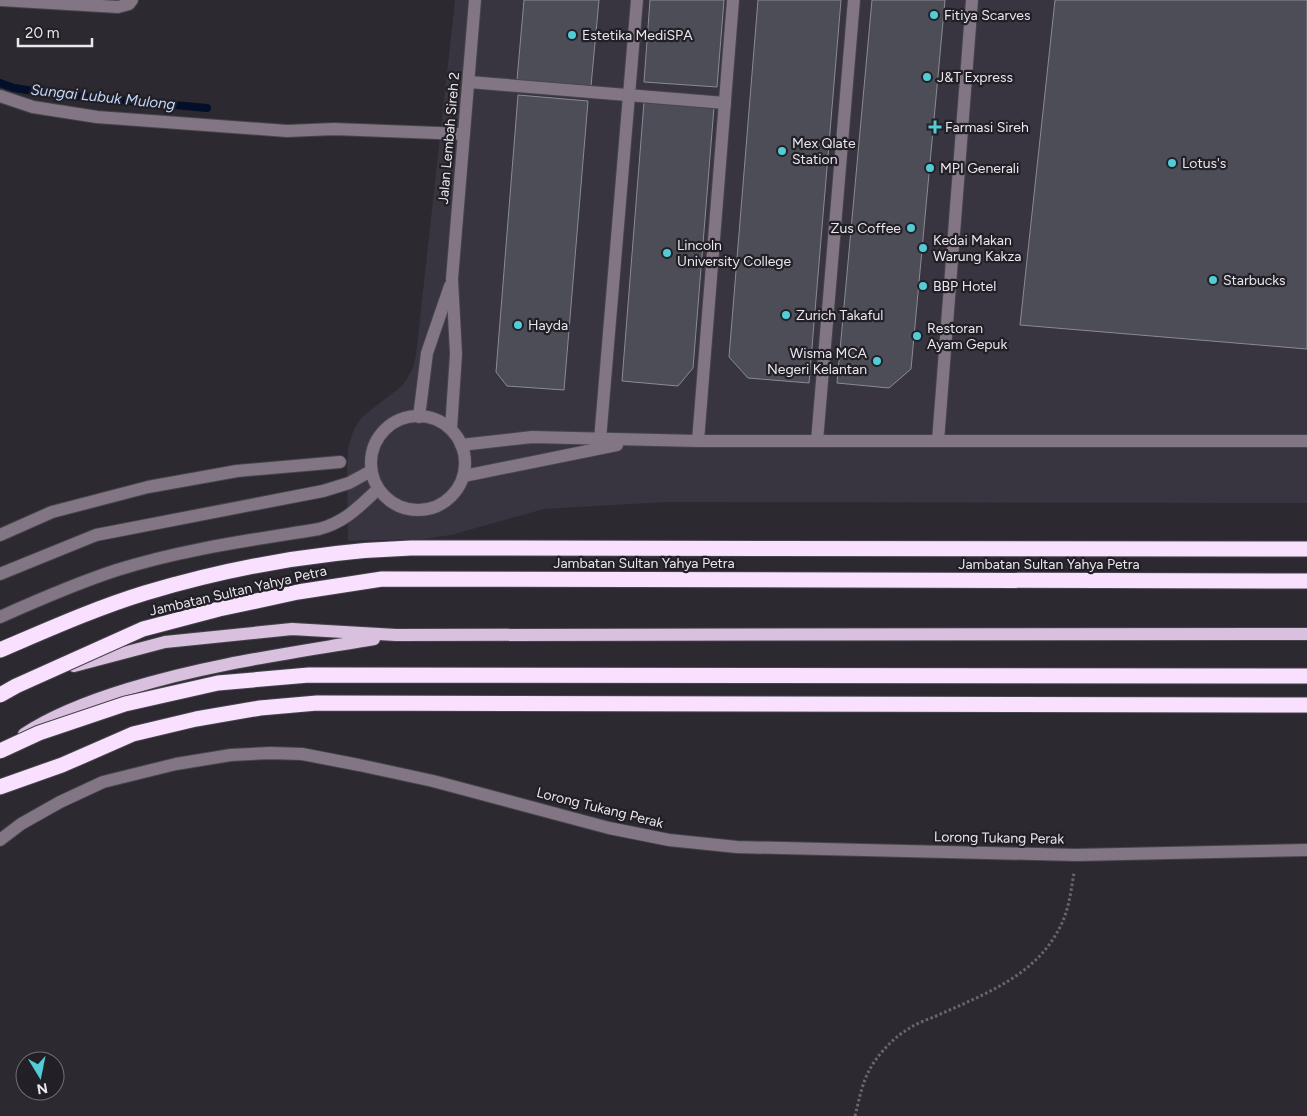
<svg xmlns="http://www.w3.org/2000/svg" width="1307" height="1116" font-family="Figtree,sans-serif">
	<rect width="100%" height="100%" fill="#2c2931"/>
	<polygon fill="#383440" points="455,0 1307,0 1307,503 667,502 544,509 451,535 423,539 348,541 347,467 348,448 354,429 362,417 403,385 412,370 416,355"/>
	<g fill="none" stroke-linecap="round" stroke-linejoin="round">
		<polyline stroke="#030e2a" stroke-width="8" points="0,83 14,88 54,94 207,108"/>
	</g>
	<g fill="#4c4d56" stroke="#8a8b95">
		<polygon points="524,0 599,0 591,86 517,80"/>
		<polygon points="650,0 724,0 717,87 644,82"/>
		<polygon points="758,0 841,0 809,383 748,378 729,357"/>
		<polygon points="872,0 945,0 911,369 889,388 837,383"/>
		<polygon points="1055,0 1307,0 1307,349 1020,325"/>
		<polygon points="518,95 588,101 564,390 507,386 496,372"/>
		<polygon points="644,102 714,107 693,368 678,386 622,381"/>
	</g>
	<g fill="none" stroke-linecap="round" stroke-linejoin="round">
		<defs>
			<g id="minor">
				<polyline points="0,0 118,7 129,4 132,0"/>
				<polyline points="469,82 725,103"/>
				<polyline points="0,96 33,107 97,117 287,131 334,129 464,134"/>
				<circle cx="418" cy="463" r="47"/>
				<polyline points="419,417 427,353 450,286"/>
				<polyline points="451,429 456,354 452,279 475,0"/>
				<polyline points="600,440 637,0"/>
				<polyline points="698,441 733,0"/>
				<polyline points="817,441 854,0"/>
				<polyline points="938,441 972,0"/>
				<polyline points="461,445 532,437 698,441 1307,441"/>
				<polyline points="464,476 617,445"/>
				<polyline points="0,535 52,512 148,487 237,471 340,462"/>
				<polyline points="0,574 96,535 323,491 349,483 371,471"/>
				<path d="M 0,617 C 38,600 77,583 117,570 C 183,549 252,540 319,529 C 345,522 359,507 378,489"/>
				<polyline points="0,840 21,824 60,802 103,782 176,764 231,755 270,753 302,754 359,765 433,781 609,828 669,840 737,847 1076,855 1307,850"/>
			</g>
			<g id="major">
				<polyline points="74,666 165,642 292,629 396,635 1307,634"/>
				<path d="M 24,734 C 56,713 92,700 128,689 C 208,664 292,653 374,639"/>
			</g>
			<g id="highway">
				<path d="M 0,650 C 47,630 96,608 145,593 C 232,567 321,551 411,548 L 1307,549"/>
				<polyline points="0,787 62,765 133,734 196,719 260,708 317,703 1307,705"/>
			</g>
		</defs>
		<use href="#minor" stroke="#46444b" stroke-width="14"/>
		<use href="#major" stroke="#46444b" stroke-width="14"/>
		<use href="#highway" stroke="#46444b" stroke-width="17"/>
		<path stroke="#69676e" stroke-width="3" stroke-dasharray="2.5 2.5" stroke-linecap="butt" d="M 855,1116 C 859,1100 862,1083 870,1069 C 878,1054 895,1036 910,1028 C 917,1023 926,1020 934,1017 C 984,994 1036,977 1061,925 C 1069,909 1071,890 1074,873"/>
		<use href="#minor" stroke="#827584" stroke-width="12"/>
		<use href="#major" stroke="#dac0df" stroke-width="12"/>
		<use href="#highway" stroke="#f9e0fe" stroke-width="15"/>
		<defs>
			<g id="highway-bridge">
				<polyline points="0,695 16,686 143,629 219,609 298,592 382,579 1307,581"/>
				<polyline points="0,751 39,733 125,704 218,683 309,675 1307,676"/>
			</g>
		</defs>
		<use href="#highway-bridge" stroke="#46444b" stroke-width="17" stroke-linecap="butt"/>
		<use href="#highway-bridge" stroke="#f9e0fe" stroke-width="15"/>
	</g>
	<g fill="#52ccd6" stroke="#221f27" stroke-width="2">
		<circle cx="934" cy="15" r="5"/>
		<circle cx="572" cy="35" r="5"/>
		<circle cx="927" cy="77" r="5"/>
		<path d="M932.5 119.5h5v5h5v5h-5v5h-5v-5h-5v-5h5z"/>
		<circle cx="782" cy="151" r="5"/>
		<circle cx="1172" cy="163" r="5"/>
		<circle cx="930" cy="168" r="5"/>
		<circle cx="911" cy="228" r="5"/>
		<circle cx="923" cy="248" r="5"/>
		<circle cx="667" cy="253" r="5"/>
		<circle cx="1213" cy="280" r="5"/>
		<circle cx="923" cy="286" r="5"/>
		<circle cx="786" cy="315" r="5"/>
		<circle cx="518" cy="325" r="5"/>
		<circle cx="917" cy="336" r="5"/>
		<circle cx="877" cy="361" r="5"/>
	</g>
	<g text-anchor="middle" dominant-baseline="central" stroke-width="4.5" stroke-linejoin="round" paint-order="stroke">
		<g font-size="14" fill="#e9e7ec" stroke="#221f27" text-anchor="start">
			<text x="944" y="15">Fitiya Scarves</text>
			<text x="582" y="35">Estetika MediSPA</text>
			<text x="937" y="77">J&amp;T Express</text>
			<text x="945" y="127">Farmasi Sireh</text>
			<text x="792" y="143">Mex Qlate<tspan x="792" dy="16">Station</tspan></text>
			<text x="1182" y="163">Lotus's</text>
			<text x="940" y="168">MPI Generali</text>
			<text x="901" y="228" text-anchor="end">Zus Coffee</text>
			<text x="933" y="240">Kedai Makan<tspan x="933" dy="16">Warung Kakza</tspan></text>
			<text x="677" y="245">Lincoln<tspan x="677" dy="16">University College</tspan></text>
			<text x="1223" y="280">Starbucks</text>
			<text x="933" y="286">BBP Hotel</text>
			<text x="796" y="315">Zurich Takaful</text>
			<text x="528" y="325">Hayda</text>
			<text x="927" y="328">Restoran<tspan x="927" dy="16">Ayam Gepuk</tspan></text>
			<text x="867" y="353" text-anchor="end">Wisma MCA<tspan x="867" dy="16">Negeri Kelantan</tspan></text>
		</g>
		<g font-size="14" fill="#e9e7ec" stroke="#221f27">
			<text transform="translate(449 138) rotate(-85)">Jalan Lembah Sireh 2</text>
			<text x="644" y="563">Jambatan Sultan Yahya Petra</text>
			<text x="1049" y="564">Jambatan Sultan Yahya Petra</text>
			<text transform="translate(238 591) rotate(-13)">Jambatan Sultan Yahya Petra</text>
			<text transform="translate(600 808) rotate(14)">Lorong Tukang Perak</text>
			<text transform="translate(999 838) rotate(1)">Lorong Tukang Perak</text>
		</g>
		<g font-size="15" font-style="italic" fill="#c2d7fa" stroke="#221f27">
			<text transform="translate(103 97) rotate(6)">Sungai Lubuk Mulong</text>
		</g>
	</g>
	<g transform="translate(40 1076) rotate(170)"><circle r="24" fill="#221f27" stroke="#726f76"/>
	<path d="M0-4L9 19L0 12L-9 19Z" fill="#52ccd6"/>
	<text y="-8" font-size="14" font-weight="bold" text-anchor="middle" fill="#e9e7ec">N</text>
	</g>
	<path d="M18 38v8h74v-8" fill="none" stroke="#e9e7ec" stroke-width="2.5"/>
	<text x="25" y="38" font-size="15" fill="#e9e7ec" stroke="#221f27" stroke-width="4" paint-order="stroke">20 m</text>
</svg>
